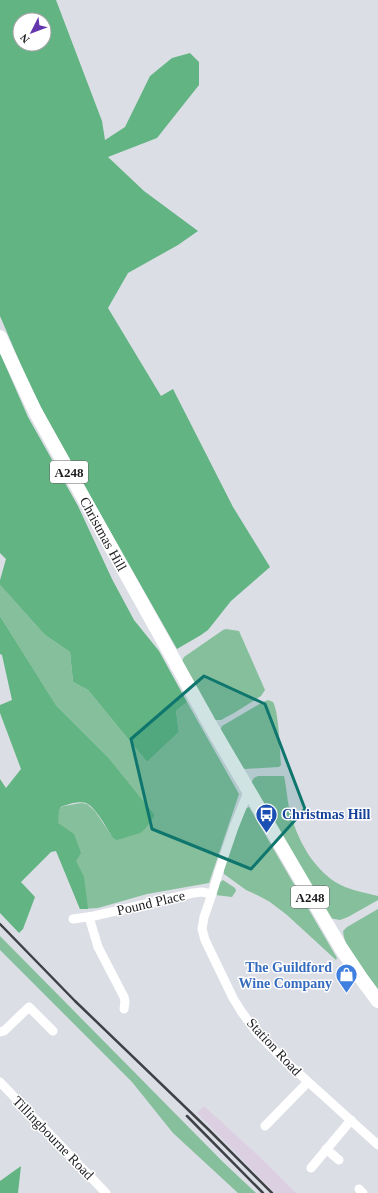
<svg xmlns="http://www.w3.org/2000/svg" width="378" height="1193" font-family="Georgia,serif">
	<rect width="100%" height="100%" fill="#dcdee6"/>
	<polygon fill="#ddcfe2" points="204,1106 263,1160 296,1193 275,1193 197,1113"/>
	<g fill="#86bf9b">
		<polygon points="0,585 45,635 70,652 73,682 88,690 147,762 179,732 176,711 187,702 239,794 209,883 147,894 98,908 80,909 56,850 58,812 60,808 64,806 81,803 87,804 95,811 113,838 155,815 108,757 56,705 0,616"/>
		<polygon points="226,629 239,631 265,690 261,696 234,713 221,720 215,720 182,661 184,657 223,630"/>
		<path d="M 268,700 L 273,702 C 279,712 280,752 281,765 L 279,767 L 245,769 L 243,768 L 220,731 L 222,726 L 263,702 Z"/>
		<path d="M 258,776 L 284,776 C 287,789 287,802 291,815 C 299,844 317,875 345,887 C 355,891 367,893 378,896 L 378,900 L 348,917 L 340,920 L 329,918 L 252,784 L 252,781 L 254,778 Z"/>
		<polygon points="249,807 337,958 336,960 287,915 270,902 259,896 246,890 224,874 223,866 243,810"/>
		<polygon points="223,880 235,888 236,891 232,897 215,895 219,883"/>
		<path d="M 378,909 L 378,990 C 367,974 344,950 343,931 L 347,927 Z"/>
		<polygon points="0,936 223,1162 256,1193 238,1193 173,1133 132,1082 0,950"/>
	</g>
	<g fill="#62b483" fill-rule="evenodd">
		<path d="M 0,0 L 56,0 L 102,121 L 105,140 L 125,127 L 150,76 L 172,58 L 190,53 L 199,62 L 199,85 L 157,138 L 108,157 L 144,191 L 198,231 L 178,245 L 128,273 L 108,308 L 161,396 L 173,389 L 233,507 L 270,567 L 231,601 L 208,630 L 201,635 L 177,649 L 51,427 L 29,384 L 0,316 ZM 20,20 L 44,20 L 44,44 L 20,44 Z"/>
		<polygon points="0,353 28,417 78,506 112,579 134,620 159,651 187,702 176,711 179,732 147,762 88,690 73,682 70,652 45,635 0,585 0,580 6,559 0,553"/>
		<path d="M 0,616 L 56,705 L 108,757 L 155,815 L 145,829 L 140,833 L 117,840 L 113,838 C 107,829 96,807 86,803 C 79,801 68,804 61,807 L 59,810 L 58,823 L 74,834 L 81,853 L 76,861 L 84,877 L 88,909 L 80,909 L 56,851 L 51,852 L 21,882 L 35,897 L 23,929 L 19,933 L 0,913 L 0,779 L 6,788 L 21,769 L 0,713 L 0,705 L 12,700 L 2,655 L 0,654 Z"/>
		<polygon points="21,1166 18,1193 0,1193 0,1181"/>
	</g>
	<g fill="none" stroke-linecap="round" stroke-linejoin="round">
		<g stroke="#fff" stroke-width="9">
			<polyline points="249,790 234,827 218,874 212,894 204,917 202,929 205,940 233,998 241,1011 257,1033 283,1059 378,1145"/>
			<polyline points="89,917 98,947 124,997 125,1002 124,1009"/>
			<polyline points="73,919 94,916 193,893 202,892 212,894"/>
			<polyline points="0,1032 4,1031 29,1007 53,1031"/>
			<polyline points="0,1082 106,1193"/>
			<polyline points="265,1126 308,1082"/>
			<polyline points="326,1149 339,1160"/>
			<polyline points="311,1168 351,1120"/>
			<polyline points="359,1189 363,1193"/>
		</g>
		<polyline stroke="#fff" stroke-width="14" points="0,337 35,411 212,728 341,948 361,978 378,1001"/>
		<g stroke="#404145" stroke-width="2.5">
			<polyline points="0,924 75,1001 209,1130 272,1193"/>
			<polyline points="187,1116 263,1193"/>
		</g>
	</g>
	<path fill="#0f766e" fill-opacity="0.2" stroke="#0f766e" stroke-width="3" stroke-linejoin="round" d="M 204,676 L 265,704 L 305,809 L 251,869 L 152,829 L 131,739 Z"/>
	<defs>
		<symbol id="bus-pin" viewBox="-11 -11 22 30"><path d="M0 17L-7.5 6A9.5 9.5 0 1 1 7.5 6Z" fill="#1a4fb4" stroke="#fff"/><path d="M-5-6H5V4H4V6H2V4H-2V6H-4V4H-5ZM-3.5-4V0h7V-4ZM-3.5 1.2v1.5H-2V1.2ZM2 1.2v1.5H3.5V1.2Z" fill="#fff"/></symbol>
		<symbol id="shop-pin" viewBox="-11 -11 22 30"><path d="M0 17L-7.5 6A9.5 9.5 0 1 1 7.5 6Z" fill="#3f7fe0" stroke="#fff"/><path d="M-5-2.5h2.3a2.7 3.5 0 0 1 5.4 0H5L5.5 6h-11ZM-1.5-2.5h3a1.5 2.3 0 0 0-3 0Z" fill="#fff"/></symbol>
	</defs>
	<g fill-rule="evenodd">
		<use href="#bus-pin" x="254" y="802" width="25" height="34"/>
		<use href="#shop-pin" x="334" y="962" width="25" height="34"/>
	</g>
	<g text-anchor="middle" dominant-baseline="central" stroke-width="3" stroke-linejoin="round" paint-order="stroke">
		<g fill="#fff" stroke="#5f6062" stroke-width="1">
			<rect x="50" y="461" width="38" height="22" rx="3"/>
			<rect x="291" y="886" width="38" height="22" rx="3"/>
		</g>
		<g font-size="13" font-weight="bold" fill="#1b1c1f">
			<text x="69" y="472">A248</text>
			<text x="310" y="897">A248</text>
		</g>
		<g font-size="14" fill="#1b1c1f" stroke="#fff">
			<text transform="translate(103 534) rotate(61)">Christmas Hill</text>
			<text transform="translate(151 903) rotate(-13)">Pound Place</text>
			<text transform="translate(274 1047) rotate(47)">Station Road</text>
			<text transform="translate(53 1138) rotate(46)">Tillingbourne Road</text>
		</g>
		<g font-size="14" font-weight="bold" fill="#164399" stroke="#fff" text-anchor="start">
			<text x="282" y="814">Christmas Hill</text>
		</g>
		<g font-size="14" font-weight="bold" fill="#366cbe" stroke="#fff" text-anchor="end">
			<text x="332" y="967">The Guildford<tspan x="332" dy="16">Wine Company</tspan></text>
		</g>
	</g>
	<g transform="translate(32 32) rotate(228)"><circle r="19" fill="#ffffff" stroke="#a4a4a5"/>
	<path d="M0-3L7 15L0 10L-7 15Z" fill="#6336ad"/>
	<text y="-6" font-size="11" font-weight="bold" text-anchor="middle" fill="#1b1c1f">N</text>
	</g>
</svg>
